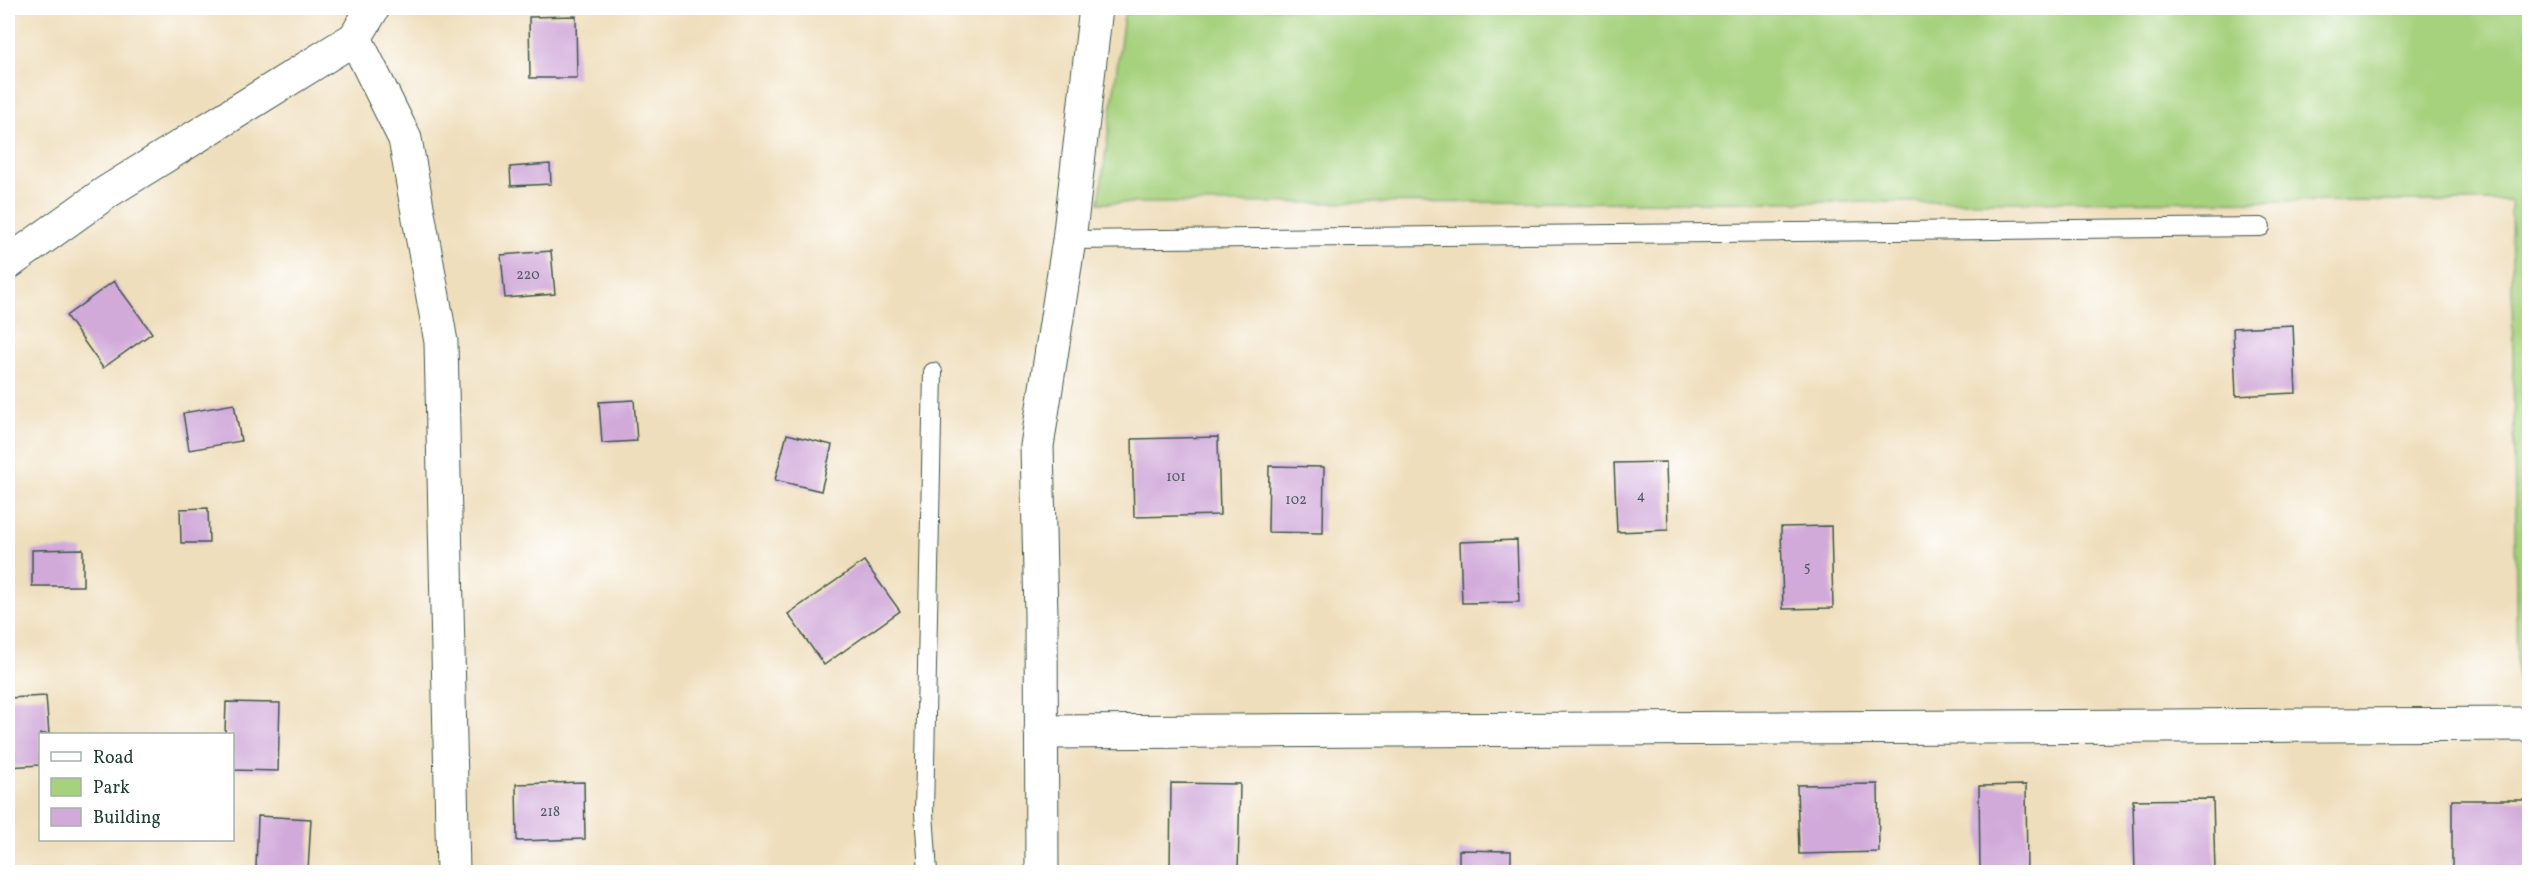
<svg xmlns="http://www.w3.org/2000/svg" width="2537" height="880" font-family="Vollkorn,serif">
	<rect width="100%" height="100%" fill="#fff"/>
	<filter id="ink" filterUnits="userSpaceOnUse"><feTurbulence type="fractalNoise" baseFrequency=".0167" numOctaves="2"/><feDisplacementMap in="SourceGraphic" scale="12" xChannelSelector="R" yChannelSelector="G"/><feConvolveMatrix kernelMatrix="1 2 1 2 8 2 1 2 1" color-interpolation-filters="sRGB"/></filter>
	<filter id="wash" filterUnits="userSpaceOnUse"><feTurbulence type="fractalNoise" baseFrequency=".008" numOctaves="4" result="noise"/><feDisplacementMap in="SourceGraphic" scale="24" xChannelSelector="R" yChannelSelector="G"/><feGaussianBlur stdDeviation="1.35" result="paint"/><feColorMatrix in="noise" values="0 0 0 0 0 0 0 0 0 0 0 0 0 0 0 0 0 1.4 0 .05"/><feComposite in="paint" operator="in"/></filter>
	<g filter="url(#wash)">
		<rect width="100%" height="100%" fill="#efdebc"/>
		<polygon fill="#a6d17d" stroke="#628758" stroke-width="1.5" points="1125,8 2529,8 2529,679 2517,679 2511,201 1099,203"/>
		<g id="blocks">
			<g fill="#d1aada">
				<polygon points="576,16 577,78 530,78 529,17"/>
				<polygon points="550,164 551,184 511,186 510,167"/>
				<polygon points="551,251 555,294 505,298 501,255"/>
				<polygon points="114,281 152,333 103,368 66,316"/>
				<polygon points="2293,325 2296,393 2236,396 2233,328"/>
				<polygon points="634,400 637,441 602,443 599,402"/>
				<polygon points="234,404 241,441 189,450 183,413"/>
				<polygon points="787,434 832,445 821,491 775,480"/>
				<polygon points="1218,437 1220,515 1134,517 1132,439"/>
				<polygon points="1666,462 1668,530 1617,532 1614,463"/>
				<polygon points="1269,466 1324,467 1323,533 1268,532"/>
				<polygon points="208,508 209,543 181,543 180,509"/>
				<polygon points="1831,526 1833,608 1783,609 1781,527"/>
				<polygon points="1517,540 1519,602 1462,603 1460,542"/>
				<polygon points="83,549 83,586 32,586 32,550"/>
				<polygon points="864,561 900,611 824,665 788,614"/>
				<polygon points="46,696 49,734 40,734 40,765 8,767 8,698"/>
				<polygon points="226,702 280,703 278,771 232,770 232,734 225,734"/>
				<polygon points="584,782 585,839 517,841 516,784"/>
				<polygon points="1171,783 1240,784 1238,872 1170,872"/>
				<polygon points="1878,784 1879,852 1799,854 1797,785"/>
				<polygon points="2026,785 2027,872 1980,872 1979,786"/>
				<polygon points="2213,799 2215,872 2135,872 2133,800"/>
				<rect x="2452" y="800" width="78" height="72"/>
				<polygon points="258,816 311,819 308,870 256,867"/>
				<polygon points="1459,850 1511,851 1511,872 1459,872"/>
			</g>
		</g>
	</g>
	<g filter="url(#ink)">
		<use href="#blocks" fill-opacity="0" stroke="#3e5548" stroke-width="1.5"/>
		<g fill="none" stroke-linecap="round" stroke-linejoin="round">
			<defs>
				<g id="lane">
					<polyline points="1069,240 2261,227"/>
					<polyline points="928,872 924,813 933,372"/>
				</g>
				<g id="street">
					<polyline points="355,38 405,139 441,342 453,872"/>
					<polyline points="8,263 107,192 355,38 373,8"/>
					<polyline points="1041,732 2530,724"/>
					<polyline points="1042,872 1041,615 1037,446 1069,240 1096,8"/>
				</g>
			</defs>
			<use href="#lane" stroke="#3e5548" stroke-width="20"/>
			<use href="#street" stroke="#3e5548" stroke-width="35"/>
			<use href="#lane" stroke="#fff" stroke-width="18"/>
			<use href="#street" stroke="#fff" stroke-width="33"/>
		</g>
	</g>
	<g text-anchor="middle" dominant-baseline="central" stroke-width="4.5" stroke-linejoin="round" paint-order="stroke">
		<g font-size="14" fill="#4c585e">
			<text x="528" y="275">220</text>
			<text x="1176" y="477">101</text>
			<text x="1641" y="496">4</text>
			<text x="1296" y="500">102</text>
			<text x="1807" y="567">5</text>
			<text x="550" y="812">218</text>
		</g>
	</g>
	<rect width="2537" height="880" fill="none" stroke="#fff" stroke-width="30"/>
	<rect x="39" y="733" width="195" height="108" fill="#ffffff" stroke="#a5b1ae" stroke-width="1.5"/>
	<rect x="51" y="752" width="30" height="9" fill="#ffffff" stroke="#a5b1ae" stroke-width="1.5"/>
	<text x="93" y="763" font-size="18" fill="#1f3d34">Road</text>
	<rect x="51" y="778" width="30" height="18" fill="#a6d17d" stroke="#a5b1ae" stroke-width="1.5"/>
	<text x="93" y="793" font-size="18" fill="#1f3d34">Park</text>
	<rect x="51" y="808" width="30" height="18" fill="#d1aada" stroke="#a5b1ae" stroke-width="1.5"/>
	<text x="93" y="823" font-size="18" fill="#1f3d34">Building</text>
</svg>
